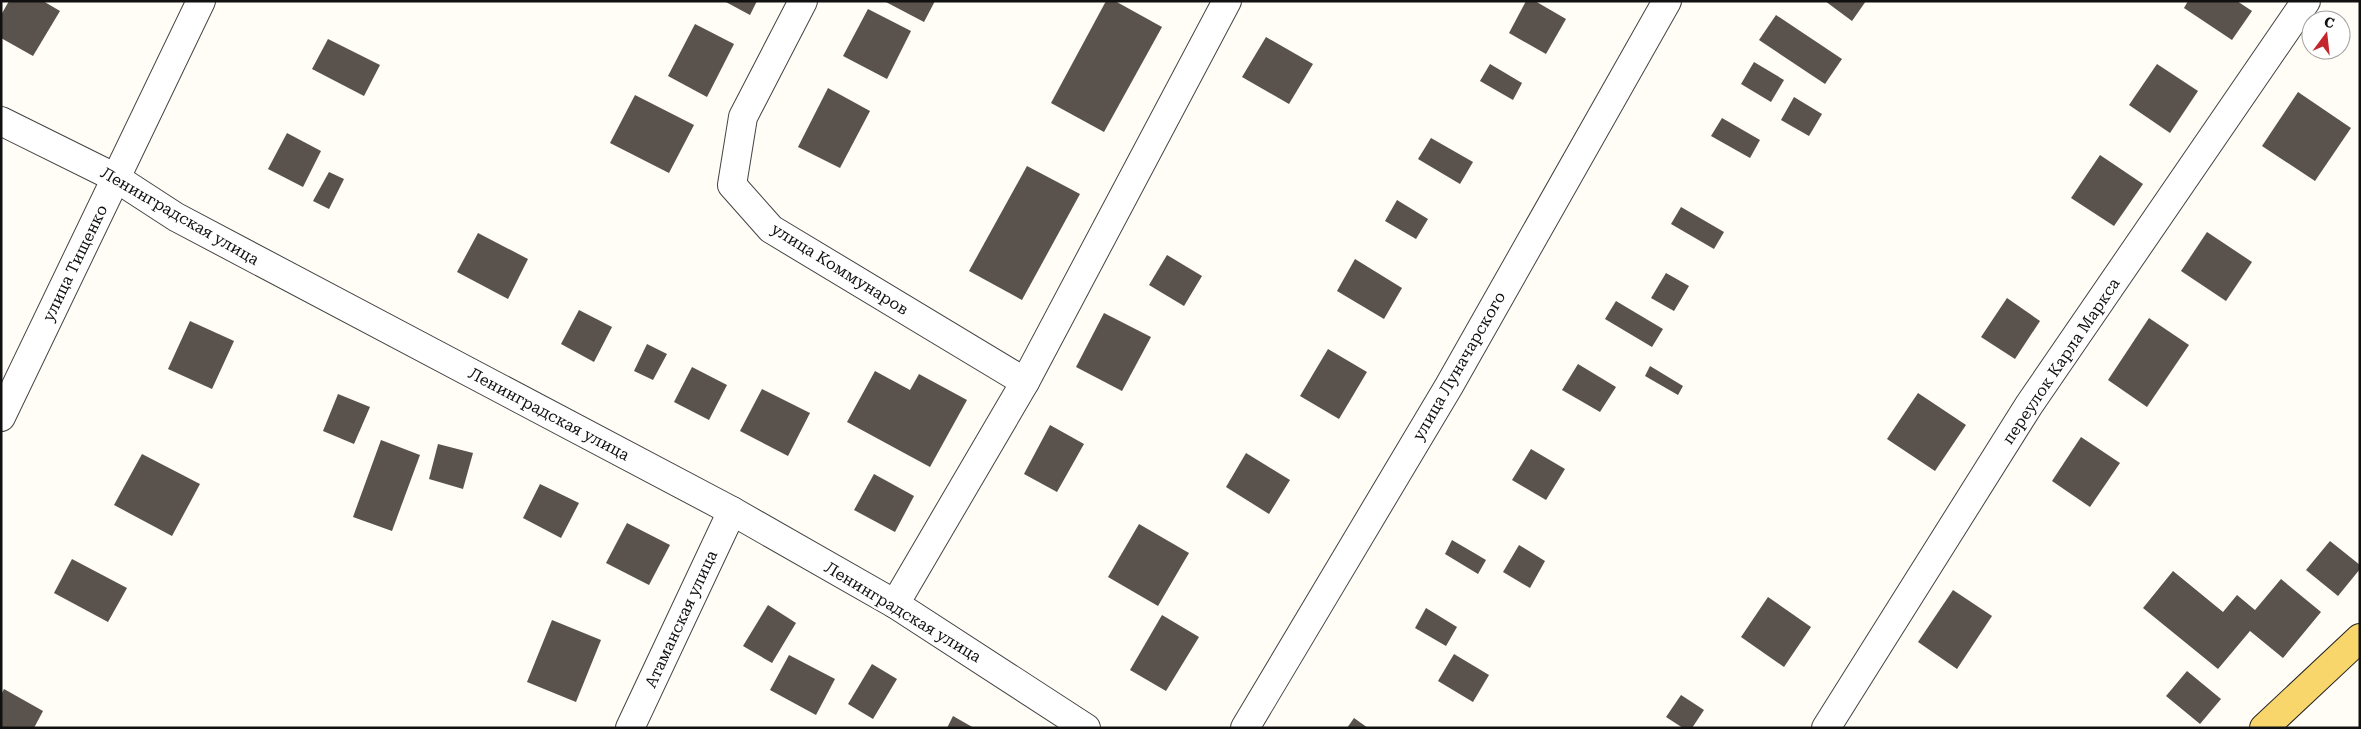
<svg xmlns="http://www.w3.org/2000/svg" width="2361" height="729" font-family="'Roboto Serif',serif">
	<rect width="100%" height="100%" fill="#fffdf5"/>
	<g fill="#5a524d">
		<polygon points="9,1 43,1 60,11 33,56 1,38 1,15"/>
		<polygon points="724,1 757,1 750,15"/>
		<polygon points="884,1 935,1 924,22"/>
		<polygon points="1106,1 1115,1 1162,27 1104,132 1051,103"/>
		<polygon points="1526,1 1535,1 1566,19 1546,54 1509,33"/>
		<polygon points="1825,1 1866,1 1852,21"/>
		<polygon points="2188,1 2237,1 2252,11 2232,40 2184,8"/>
		<polygon points="868,9 911,31 887,79 843,56"/>
		<polygon points="1776,15 1842,59 1825,84 1759,40"/>
		<polygon points="695,24 734,44 707,97 668,76"/>
		<polygon points="1266,37 1313,64 1289,104 1242,77"/>
		<polygon points="328,39 380,65 364,96 312,69"/>
		<polygon points="1754,62 1784,80 1771,102 1741,84"/>
		<polygon points="1490,64 1522,83 1513,100 1480,81"/>
		<polygon points="2157,64 2198,91 2170,133 2129,105"/>
		<polygon points="828,88 870,111 840,168 798,147"/>
		<polygon points="2298,92 2351,128 2315,181 2262,146"/>
		<polygon points="635,95 694,125 669,173 610,143"/>
		<polygon points="1794,97 1822,114 1809,136 1781,120"/>
		<polygon points="1722,118 1760,140 1750,158 1711,136"/>
		<polygon points="287,133 321,151 303,187 268,169"/>
		<polygon points="1431,138 1473,162 1460,184 1418,159"/>
		<polygon points="2100,155 2143,184 2114,226 2071,198"/>
		<polygon points="1027,166 1080,194 1022,300 969,271"/>
		<polygon points="329,172 344,179 329,209 313,201"/>
		<polygon points="1397,200 1428,219 1416,239 1385,221"/>
		<polygon points="1681,207 1724,232 1714,249 1671,224"/>
		<polygon points="2207,232 2252,262 2226,301 2181,271"/>
		<polygon points="478,233 528,259 508,299 457,272"/>
		<polygon points="1167,255 1202,276 1184,306 1149,285"/>
		<polygon points="1355,259 1402,288 1384,319 1337,291"/>
		<polygon points="1666,273 1689,286 1674,311 1651,298"/>
		<polygon points="2007,298 2040,321 2015,359 1981,337"/>
		<polygon points="1616,301 1663,329 1652,347 1605,319"/>
		<polygon points="579,310 612,327 594,362 561,344"/>
		<polygon points="1104,313 1151,337 1122,391 1076,367"/>
		<polygon points="2149,318 2189,345 2147,407 2108,380"/>
		<polygon points="190,321 234,341 212,389 168,369"/>
		<polygon points="647,344 667,354 653,380 634,371"/>
		<polygon points="1328,349 1367,372 1339,419 1300,396"/>
		<polygon points="1578,364 1616,387 1600,412 1562,390"/>
		<polygon points="1650,366 1683,386 1678,395 1645,376"/>
		<polygon points="692,367 727,385 709,420 674,402"/>
		<polygon points="875,371 910,390 919,374 967,400 930,467 847,422"/>
		<polygon points="762,389 810,413 788,456 740,431"/>
		<polygon points="1918,393 1966,425 1935,471 1887,439"/>
		<polygon points="338,394 370,407 354,444 323,431"/>
		<polygon points="1050,425 1084,444 1057,492 1024,474"/>
		<polygon points="2081,437 2120,463 2090,507 2052,481"/>
		<polygon points="381,440 420,455 392,531 353,517"/>
		<polygon points="438,444 473,453 463,489 429,479"/>
		<polygon points="1531,449 1565,469 1546,500 1512,480"/>
		<polygon points="1246,453 1290,480 1269,514 1226,487"/>
		<polygon points="142,454 200,484 172,536 114,505"/>
		<polygon points="874,474 914,496 895,532 854,510"/>
		<polygon points="540,484 579,503 561,538 523,518"/>
		<polygon points="627,523 670,545 649,585 606,563"/>
		<polygon points="1139,524 1189,553 1158,606 1108,577"/>
		<polygon points="1452,540 1486,560 1478,574 1445,554"/>
		<polygon points="2330,541 2360,565 2360,569 2338,596 2306,570"/>
		<polygon points="1519,545 1545,561 1530,588 1503,572"/>
		<polygon points="72,559 127,588 108,622 54,593"/>
		<polygon points="2173,571 2223,612 2237,595 2255,610 2281,579 2321,612 2283,658 2250,631 2218,669 2143,608"/>
		<polygon points="1953,590 1992,616 1957,669 1918,642"/>
		<polygon points="1768,597 1811,627 1784,667 1741,637"/>
		<polygon points="768,605 796,623 772,663 743,646"/>
		<polygon points="1426,608 1457,627 1446,646 1415,628"/>
		<polygon points="1162,615 1199,637 1166,691 1130,670"/>
		<polygon points="552,620 601,640 576,702 527,682"/>
		<polygon points="1454,654 1489,675 1473,702 1438,681"/>
		<polygon points="789,655 835,679 816,715 770,690"/>
		<polygon points="872,664 897,679 873,719 848,704"/>
		<polygon points="2187,671 2221,699 2200,724 2166,696"/>
		<polygon points="4,689 43,711 34,728 1,728 1,695"/>
		<polygon points="1681,695 1704,710 1692,728 1683,728 1666,717"/>
		<polygon points="953,716 974,728 947,728"/>
		<polygon points="1354,718 1368,728 1347,728"/>
	</g>
	<g fill="none" stroke-linecap="round" stroke-linejoin="round">
		<defs>
			<g id="minor">
				<polyline points="803,1 743,117 732,185 771,229 1025,382"/>
				<polyline points="1,121 116,178 176,217 732,511 895,604 1086,728"/>
				<polyline points="1,417 201,1"/>
				<polyline points="895,604 1025,382 1227,1"/>
				<polyline points="630,728 732,511"/>
				<polyline points="1245,728 1449,386 1667,1"/>
				<polyline points="1826,728 2029,405 2306,1"/>
			</g>
			<polyline id="major" points="2264,728 2360,638"/>
		</defs>
		<use href="#minor" stroke="#444" stroke-width="30"/>
		<use href="#major" stroke="#222" stroke-width="30"/>
		<use href="#minor" stroke="#fff" stroke-width="28"/>
		<use href="#major" stroke="#f9d66b" stroke-width="28"/>
	</g>
	<g text-anchor="middle" dominant-baseline="central" stroke-width="5" stroke-linejoin="round" paint-order="stroke">
		<g font-size="16" fill="#111" stroke="#fff">
			<text transform="translate(180 216) rotate(30)">Ленинградская улица</text>
			<text transform="translate(75 263) rotate(-64)">улица Тищенко</text>
			<text transform="translate(840 269) rotate(32)">улица Коммунаров</text>
			<text transform="translate(2061 361) rotate(-56)">переулок Карла Маркса</text>
			<text transform="translate(1459 366) rotate(-60)">улица Луначарского</text>
			<text transform="translate(549 414) rotate(28)">Ленинградская улица</text>
			<text transform="translate(903 612) rotate(31)">Ленинградская улица</text>
			<text transform="translate(681 619) rotate(-65)">Атаманская улица</text>
		</g>
	</g>
	<rect width="2361" height="729" fill="none" stroke="#111111" stroke-width="5"/>
	<g transform="translate(2326 35) rotate(15)"><circle r="24" fill="#ffffff" stroke="#a0a0a0"/>
	<path d="M0-4L9 19L0 12L-9 19Z" fill="#c4262e"/>
	<text y="-8" font-size="14" font-weight="bold" text-anchor="middle" fill="#111111">С</text>
	</g>
</svg>
